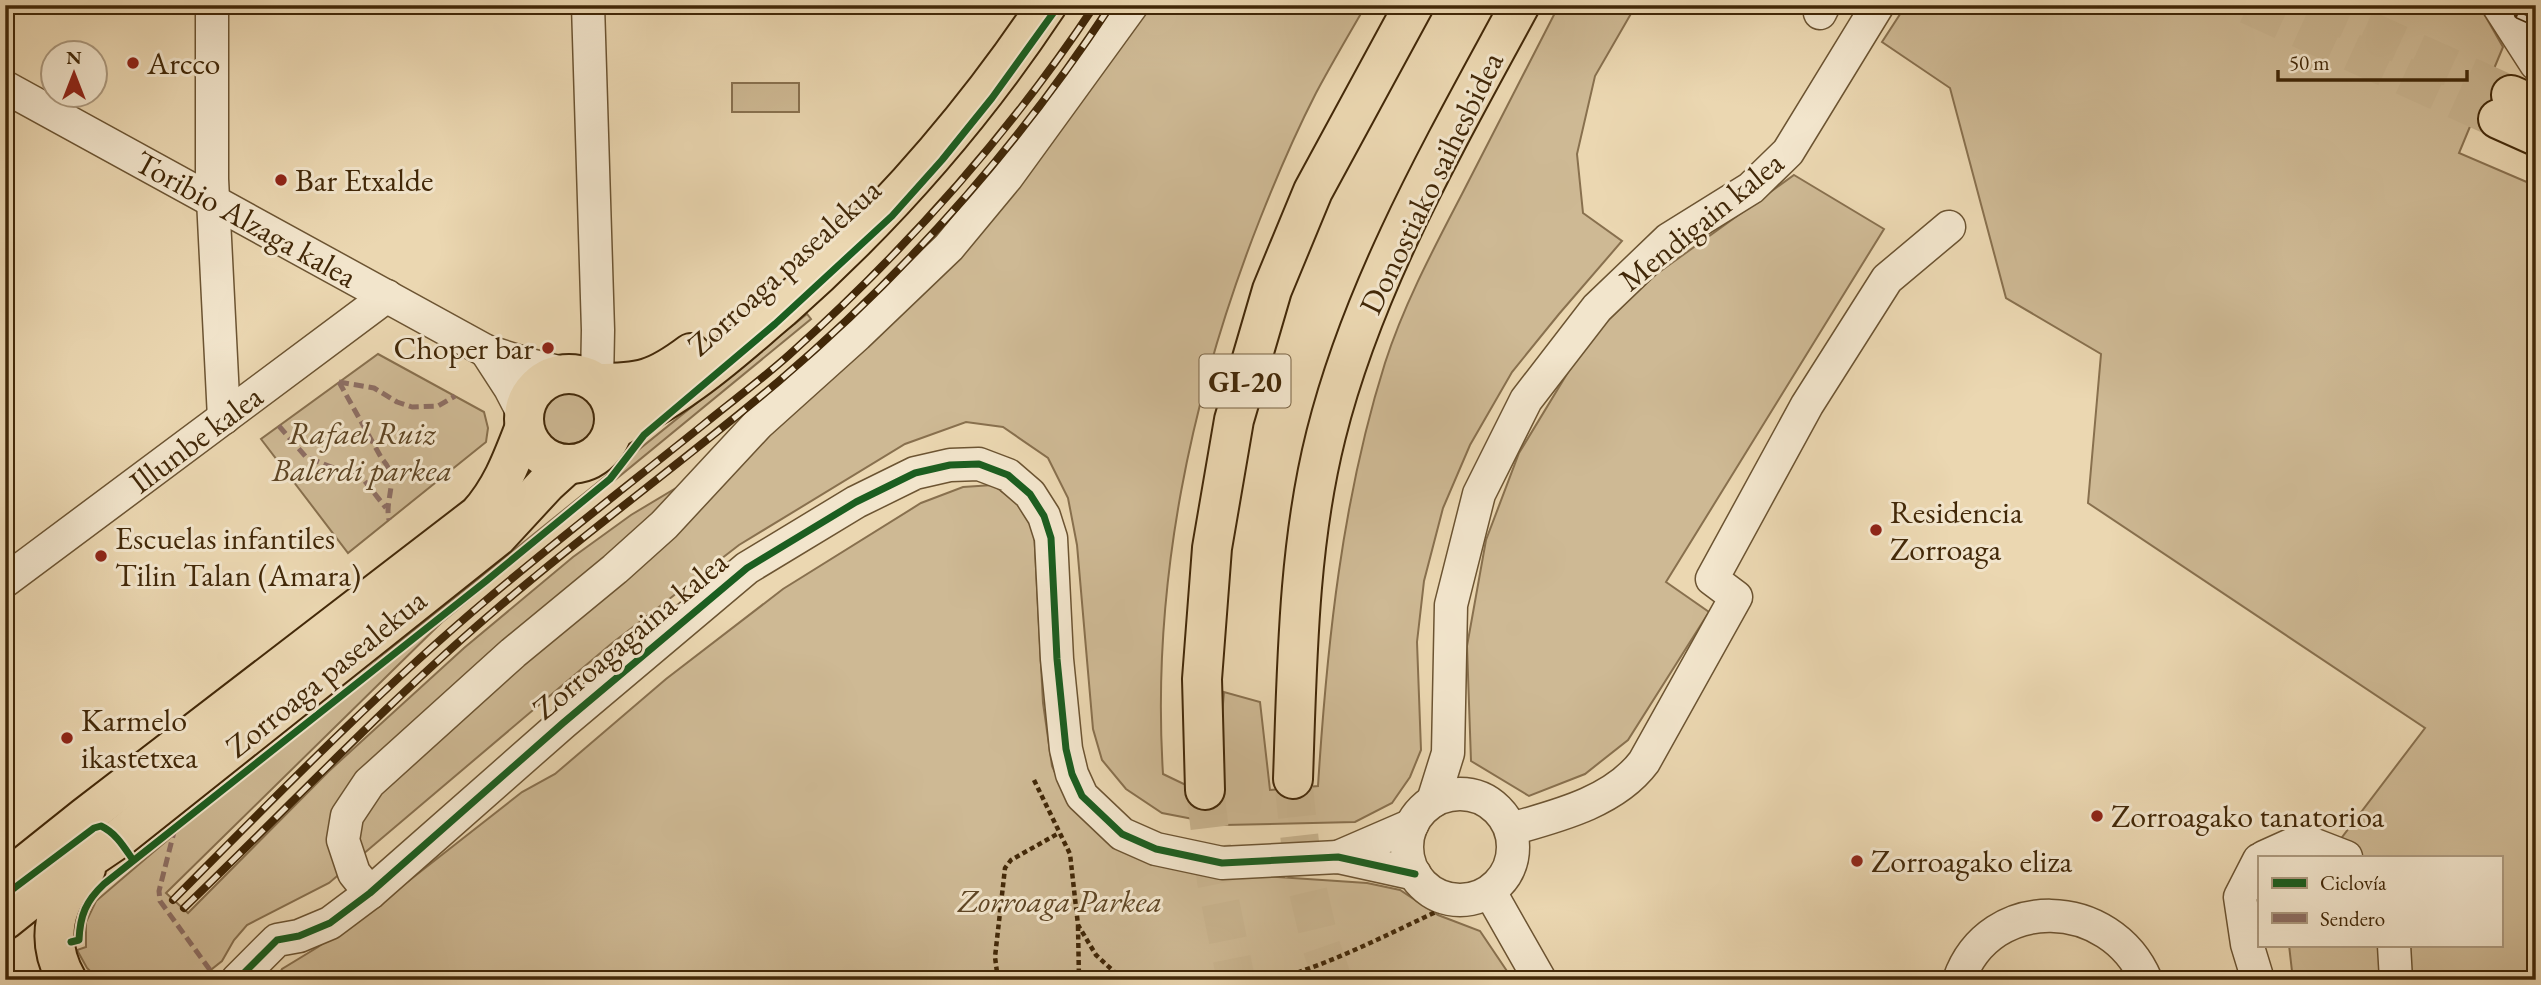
<svg xmlns="http://www.w3.org/2000/svg" width="2541" height="985" font-family="'EB Garamond',serif">
	<rect width="100%" height="100%" fill="#ebd7b1"/>
	<filter id="stains"><feTurbulence type="fractalNoise" baseFrequency=".00286" numOctaves="4"/><feColorMatrix values="0 0 0 0 .2 0 0 0 0 .09 0 0 0 0 .02 0 0 0 .5 -.17"/></filter>
	<radialGradient id="worn" r=".72"><stop offset=".6" stop-color="#630" stop-opacity="0"/><stop offset="1" stop-color="#630" stop-opacity=".3"/></radialGradient>
	<g fill="#ceb994" stroke="#88704e" stroke-width="2">
		<path d="M 1144,5 L 1366,5 C 1349,34 1332,63 1316,93 C 1295,134 1277,176 1260,219 C 1191,394 1151,585 1163,774 L 1192,788 L 1216,787 L 1224,692 L 1260,702 L 1270,790 L 1318,786 C 1327,644 1342,499 1385,363 C 1404,304 1434,248 1462,194 C 1494,131 1527,68 1559,5 L 1636,5 L 1595,76 L 1577,154 L 1583,213 L 1622,241 L 1559,314 L 1512,372 L 1470,445 L 1443,508 L 1424,581 L 1417,642 L 1421,750 L 1410,777 L 1392,803 L 1355,822 L 1224,825 L 1162,813 L 1126,789 L 1102,760 L 1093,729 L 1077,545 L 1068,498 L 1048,458 L 1003,427 L 966,422 L 905,444 L 739,545 L 611,644 L 329,883 L 247,925 L 234,940 L 222,961 L 198,980 L 99,980 L 87,968 L 77,950 L 86,947 L 86,922 L 96,901 L 390,650 L 807,314 L 811,319 L 442,622 L 166,893 L 188,913 L 329,771 L 464,648 L 573,557 L 631,515 L 691,479 L 928,285 Z"/>
		<polygon points="1906,5 2479,5 2503,47 2459,153 2536,186 2536,980 2293,980 2289,945 2501,945 2501,857 2327,857 2425,728 2088,503 2101,354 2006,298 1950,88 1882,42"/>
		<rect x="732" y="83" width="67" height="29"/>
		<polygon points="1794,175 1884,229 1666,582 1709,612 1628,740 1585,774 1529,796 1471,761 1467,646 1486,540 1519,453 1587,341 1651,278"/>
		<polygon points="378,354 484,412 488,428 486,442 348,553 261,439"/>
		<circle cx="569" cy="418" r="26"/>
		<polygon points="993,485 1016,502 1034,530 1043,703 1052,766 1065,795 1200,872 1367,883 1400,890 1438,915 1480,931 1513,980 276,980 282,969 318,947 383,901 522,792 555,774 666,679 783,589 921,503 963,487"/>
	</g>
	<g fill="none" stroke-linecap="round" stroke-linejoin="round">
		<g stroke="#c9b48f" stroke-width="38" stroke-dasharray="38 19" stroke-linecap="butt">
			<polyline points="2248,5 2498,119"/>
			<polyline points="2313,5 2511,95"/>
		</g>
		<g stroke="#c9b48f" stroke-width="38" stroke-dasharray="38 19" stroke-linecap="butt">
			<polyline points="1293,779 1303,870 1321,946 1333,980"/>
			<polyline points="1205,790 1216,881 1236,980"/>
		</g>
		<defs>
			<g id="minor">
				<polyline points="212,5 212,179 224,418"/>
				<polyline points="588,5 598,330 597,383"/>
				<polyline points="2498,5 2536,64"/>
				<polyline points="1820,13 1824,5"/>
				<polyline points="5,87 486,351 530,365 563,373"/>
				<polyline points="486,351 510,388 523,413"/>
				<polyline points="5,581 387,296"/>
				<circle cx="1460" cy="847" r="53"/>
				<polyline points="1433,801 1448,753 1451,605 1479,494 1526,400 1597,308 1669,239 1751,188 1788,152 1878,5"/>
				<path d="M 1511,829 C 1557,816 1614,802 1644,762 L 1736,597 L 1712,579 L 1807,405 L 1887,279 L 1949,227"/>
				<polyline points="1338,857 1412,825"/>
				<polyline points="2264,857 2302,840 2346,857"/>
				<polyline points="1490,892 1540,980"/>
				<polyline points="370,893 354,873 343,840 347,816 369,783 513,653 615,569 664,525 758,424 857,335 949,247 1007,177 1132,5"/>
				<polyline points="2394,945 2396,980"/>
				<polyline points="237,980 277,940 299,936 330,923 370,893 563,723 747,568 856,502 915,473 950,465 979,464 1008,475 1030,494 1044,516 1051,538 1057,659 1066,749 1072,774 1082,796 1122,834 1156,849 1222,863 1338,857 1415,874"/>
				<path d="M 1959,980 C 1990,892 2111,897 2146,980"/>
				<polyline points="2258,980 2247,944 2240,897 2259,860"/>
			</g>
			<g id="major">
				<polyline points="2511,95 2536,106"/>
				<polyline points="2498,119 2536,136"/>
				<circle cx="569" cy="419" r="45"/>
				<path d="M 597,383 C 641,383 655,380 691,353"/>
				<path d="M 613,430 C 638,416 663,403 686,386 C 720,363 750,335 781,309 C 883,219 972,118 1047,5"/>
				<path d="M 5,881 L 85,817 L 478,515 C 501,490 512,460 524,429"/>
				<polyline points="5,920 40,892 118,839 497,537 546,484 568,464"/>
				<path d="M 67,980 C 44,940 54,899 86,869"/>
			</g>
			<g id="highway">
				<path d="M 1293,779 C 1297,665 1298,546 1326,435 C 1364,283 1446,142 1520,5"/>
				<polyline points="1205,790 1202,679 1212,548 1234,420 1272,290 1313,191 1414,5"/>
			</g>
		</defs>
		<use href="#minor" stroke="#6c5432" stroke-width="35"/>
		<use href="#major" stroke="#422808" stroke-width="42"/>
		<use href="#highway" stroke="#422808" stroke-width="42"/>
		<g stroke="#422808" stroke-width="4.5" stroke-dasharray="5 3.5" stroke-linecap="butt">
			<polyline points="1034,780 1070,854 1078,925 1096,955 1123,980"/>
			<polyline points="1078,926 1079,980"/>
			<polyline points="998,980 995,957 1005,868 1011,860 1059,833"/>
			<path d="M 1273,980 C 1331,964 1384,936 1438,911"/>
		</g>
		<use href="#minor" stroke="#f2e5cc" stroke-width="32"/>
		<use href="#major" stroke="#ebd7b1" stroke-width="38"/>
		<use href="#highway" stroke="#ebd7b1" stroke-width="38"/>
		<defs>
			<g id="rail">
				<polyline points="2535,5 2536,5"/>
				<polyline points="2518,15 2536,23"/>
				<path d="M 173,900 C 276,796 378,691 491,596 C 561,537 632,482 703,425 C 731,402 761,380 789,355 C 905,251 1008,136 1095,5"/>
				<path d="M 184,908 C 289,807 389,700 500,606 C 591,528 688,458 779,381 C 907,272 1019,145 1111,5"/>
			</g>
		</defs>
		<use href="#rail" stroke="#422808" stroke-width="8"/>
		<use href="#rail" stroke="#f2e5cc" stroke-width="5" stroke-dasharray="16" stroke-linecap="butt"/>
		<g stroke="#8d6e63" stroke-width="5" stroke-dasharray="10 5" stroke-linecap="butt">
			<path d="M 339,382 L 382,459 C 401,479 384,498 389,520"/>
			<polyline points="339,382 374,388 397,402 412,407 438,406 455,396"/>
			<polyline points="279,426 306,457 364,480 386,508"/>
			<polyline points="175,828 159,891 160,901 210,970"/>
			<polyline points="280,977 294,980"/>
		</g>
		<defs>
			<g id="cycleway">
				<path d="M 5,895 L 94,828 L 101,826 C 116,833 124,847 133,860"/>
				<path d="M 71,942 L 79,940 C 80,915 86,901 104,884 L 486,581 L 610,479 L 644,435 L 775,324 L 892,216 L 942,160 L 992,98 L 1059,5"/>
				<polyline points="237,980 277,940 299,936 330,923 370,893 563,723 747,568 856,502 915,473 950,465 979,464 1008,475 1030,494 1044,516 1051,538 1057,659 1066,749 1072,774 1082,796 1122,834 1156,849 1222,863 1338,857 1415,874"/>
			</g>
		</defs>
		<use href="#cycleway" stroke="#f2e5cc" stroke-width="11"/>
		<use href="#cycleway" stroke="#1b5e20" stroke-width="7"/>
	</g>
	<g fill="#8f2418" stroke="#f2e5cc" stroke-width="2.5">
		<circle cx="133" cy="63" r="7"/>
		<circle cx="281" cy="180" r="7"/>
		<circle cx="548" cy="348" r="7"/>
		<circle cx="1876" cy="530" r="7"/>
		<circle cx="101" cy="556" r="7"/>
		<circle cx="67" cy="738" r="7"/>
		<circle cx="2097" cy="816" r="7"/>
		<circle cx="1857" cy="861" r="7"/>
	</g>
	<g text-anchor="middle" dominant-baseline="central" stroke-width="6" stroke-linejoin="round" paint-order="stroke">
		<rect fill="#f2e5cc" stroke="#776143" stroke-width="2" x="1199.5" y="354.5" width="91" height="53" rx="5"/>
		<g font-size="30" font-weight="bold" fill="#422808">
			<text x="1245" y="381">GI-20</text>
		</g>
		<g font-size="32" fill="#422808" stroke="#f2e5cc" text-anchor="start">
			<text x="147" y="63">Arcco</text>
			<text x="295" y="180">Bar Etxalde</text>
			<text x="534" y="348" text-anchor="end">Choper bar</text>
			<text x="1890" y="512">Residencia<tspan x="1890" dy="37">Zorroaga</tspan></text>
			<text x="115" y="538">Escuelas infantiles<tspan x="115" dy="37">Tilin Talan (Amara)</tspan></text>
			<text x="81" y="720">Karmelo<tspan x="81" dy="37">ikastetxea</tspan></text>
			<text x="2111" y="816">Zorroagako tanatorioa</text>
			<text x="1871" y="861">Zorroagako eliza</text>
		</g>
		<g font-size="32" fill="#422808" stroke="#f2e5cc">
			<text transform="translate(1431 183) rotate(-64)">Donostiako saihesbidea</text>
			<text transform="translate(246 219) rotate(29)">Toribio Alzaga kalea</text>
			<text transform="translate(1701 221) rotate(-39)">Mendigain kalea</text>
			<text transform="translate(784 267) rotate(-42)">Zorroaga pasealekua</text>
			<text transform="translate(196 439) rotate(-37)">Illunbe kalea</text>
			<text transform="translate(630 635) rotate(-40)">Zorroagagaina kalea</text>
			<text transform="translate(326 673) rotate(-39)">Zorroaga pasealekua</text>
		</g>
		<g font-size="32" font-style="italic" fill="#5e4524" stroke="#f2e5cc">
			<text x="362" y="433">Rafael Ruiz<tspan x="362" dy="37">Balerdi parkea</tspan></text>
			<text x="1060" y="901">Zorroaga Parkea</text>
		</g>
	</g>
	<rect width="2541" height="985" fill="none" stroke="#ebd7b1" stroke-width="28"/>
	<rect x="7" y="7" width="2527" height="971" fill="none" stroke="#422808" stroke-width="3.5"/>
	<rect x="14" y="14" width="2513" height="957" fill="none" stroke="#422808" stroke-width="2"/>
	<rect x="2258" y="856" width="245" height="91" fill="#f2e5cc" stroke="#ac997e" stroke-width="2"/>
	<rect x="2272" y="878" width="35" height="10" fill="#1b5e20" stroke="#ac997e" stroke-width="2"/>
	<text x="2320" y="890" font-size="21" fill="#422808">Ciclovía</text>
	<rect x="2272" y="913" width="35" height="10" fill="#8d6e63" stroke="#ac997e" stroke-width="2"/>
	<text x="2320" y="926" font-size="21" fill="#422808">Sendero</text>
	<g transform="translate(74 74)"><circle r="33" fill="#f2e5cc" stroke="#ac997e" stroke-width="2"/>
	<path d="M0-5L12 26L0 18L-12 26Z" fill="#8f2418"/>
	<text y="-10" font-size="19" font-weight="bold" text-anchor="middle" fill="#422808">N</text>
	</g>
	<path d="M2278 70v10h189v-10" fill="none" stroke="#422808" stroke-width="3.5"/>
	<text x="2289" y="70" font-size="21" fill="#422808" stroke="#f2e5cc" stroke-width="5" paint-order="stroke">50 m</text>
	<rect width="100%" height="100%" filter="url(#stains)"/>
	<rect width="100%" height="100%" fill="url(#worn)"/>
</svg>
